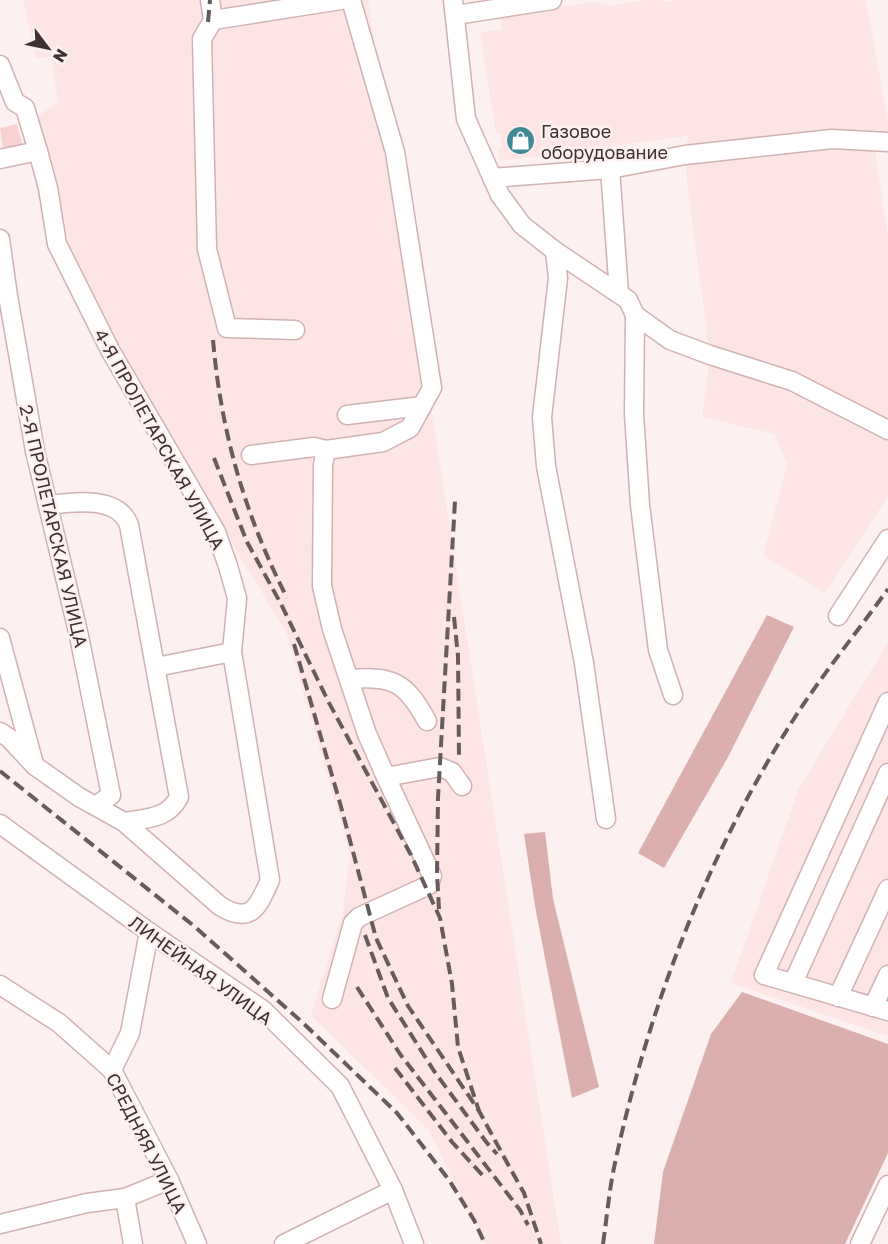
<svg xmlns="http://www.w3.org/2000/svg" width="888" height="1244" font-family="'Golos Text',sans-serif">
	<rect width="100%" height="100%" fill="#fdf0f0"/>
	<g fill="#fee5e5">
		<polygon points="23,0 368,0 561,1244 485,1244 429,1131 311,1015 343,912 350,854 286,632 113,348 75,265 38,116 58,102 51,57 36,58"/>
		<polygon points="643,0 663,0 663,2 676,0 866,0 888,121 888,149 875,151 888,237 888,496 825,594 763,555 787,465 775,434 702,417 710,355 688,192 685,155 688,136 500,161 498,149 503,148 501,134 496,134 480,33 502,29 500,14 555,5 556,8 594,2 610,6"/>
		<polygon points="888,642 888,1036 731,983 798,790"/>
	</g>
	<polygon fill="#f8d2d2" points="17,124 23,146 3,151 0,128"/>
	<g fill="#dbafae">
		<polygon points="767,615 794,627 727,759 664,868 638,853"/>
		<polygon points="545,832 553,899 599,1087 572,1098 535,906 524,834"/>
		<polygon points="742,992 888,1044 888,1153 845,1244 654,1244 663,1172 711,1034"/>
	</g>
	<g fill="none" stroke-linecap="round" stroke-linejoin="round">
		<defs>
			<g id="minor">
				<polyline points="210,0 213,20 202,39 207,249 227,328 295,330"/>
				<polyline points="453,0 466,119 500,195 522,225 555,251 628,300 635,315 634,414 640,505 658,650 673,695"/>
				<polyline points="456,15 552,0"/>
				<polyline points="213,20 341,0"/>
				<polyline points="0,65 15,102 25,108 38,151"/>
				<path d="M 0,159 L 38,151 L 48,188 L 57,244 L 110,350 L 216,532 L 228,566 L 237,598 L 232,652 L 270,880 C 258,907 251,925 220,906 L 124,822 L 79,797 L 35,766 L 9,738 L 0,732"/>
				<polyline points="610,169 619,293"/>
				<polyline points="492,178 610,169 685,155 832,139 888,142"/>
				<polyline points="0,239 8,296 35,451 79,636 111,795 96,806"/>
				<polyline points="555,251 558,278 542,417 546,466 584,663 606,819"/>
				<polyline points="635,315 670,340 710,355 792,381 888,430"/>
				<polyline points="422,406 410,428 383,442 326,450 323,465 322,586 332,629 367,734 386,777 440,767 452,772 462,786"/>
				<polyline points="347,415 422,406 432,388 395,152 351,0"/>
				<polyline points="251,455 314,447 326,450"/>
				<path d="M 48,505 C 72,502 118,495 129,525 L 179,797 C 168,819 147,818 124,822"/>
				<polyline points="838,616 888,539"/>
				<polyline points="0,638 34,764"/>
				<polyline points="156,667 232,652"/>
				<path d="M 349,679 C 393,676 405,681 427,721"/>
				<polyline points="888,702 764,975 888,1011"/>
				<polyline points="0,824 149,932 263,1010 340,1086 393,1190 414,1244"/>
				<polyline points="793,983 888,773"/>
				<polyline points="0,985 59,1023 112,1070 169,1180 197,1244"/>
				<polyline points="838,997 888,889"/>
				<polyline points="332,999 353,923 359,917 429,885 432,876 386,777"/>
				<polyline points="873,1007 888,975"/>
				<polyline points="112,1070 130,1033 149,932"/>
				<polyline points="125,1198 133,1244"/>
				<polyline points="0,1224 87,1203 125,1198 169,1180"/>
				<polyline points="284,1244 393,1190"/>
				<polyline points="860,1244 888,1185"/>
			</g>
		</defs>
		<use href="#minor" stroke="#d0b2b2" stroke-width="21"/>
		<use href="#minor" stroke="#fff" stroke-width="18"/>
		<g stroke="#675b5b" stroke-width="4" stroke-dasharray="12 6" stroke-linecap="butt">
			<polyline points="208,22 210,0"/>
			<path d="M 213,340 C 221,433 245,515 287,598"/>
			<polyline points="214,458 247,542 281,604 328,701 411,855 440,918 452,984 458,1047 479,1111"/>
			<polyline points="454,617 458,656 459,757"/>
			<polyline points="294,644 340,803 376,938 408,1006 479,1111 510,1168 524,1193 541,1244"/>
			<polyline points="0,771 194,926 302,1022 397,1113 449,1180 474,1220 485,1244"/>
			<polyline points="439,909 437,874 438,798 455,501"/>
			<polyline points="365,935 388,998 434,1071 487,1143 497,1154"/>
			<polyline points="357,987 400,1054 520,1210 528,1225"/>
			<polyline points="395,1068 452,1142 486,1179"/>
			<path d="M 603,1244 C 607,1217 609,1190 615,1163 C 649,1005 709,850 797,714 C 825,671 858,631 888,589"/>
		</g>
	</g>
	<defs>
		<symbol id="shop-disc" viewBox="-11 -11 22 22"><circle r="9.5" fill="#448996" stroke="#fdf0f0"/><path d="M-5-2.5h2.3a2.7 3.5 0 0 1 5.4 0H5L5.5 6h-11ZM-1.5-2.5h3a1.5 2.3 0 0 0-3 0Z" fill="#fff"/></symbol>
	</defs>
	<g fill-rule="evenodd">
		<use href="#shop-disc" x="504" y="124" width="33" height="33"/>
	</g>
	<g text-anchor="middle" dominant-baseline="central" stroke-width="5" stroke-linejoin="round" paint-order="stroke">
		<g font-size="18" fill="#3d3131" stroke="#fdf0f0" text-anchor="start">
			<text x="541" y="131">Газовое<tspan x="541" dy="21">оборудование</tspan></text>
		</g>
		<g font-size="18" fill="#3d3131" stroke="#fdf0f0">
			<text transform="translate(160 439) rotate(61)">4-Я ПРОЛЕТАРСКАЯ УЛИЦА</text>
			<text transform="translate(54 526) rotate(77)">2-Я ПРОЛЕТАРСКАЯ УЛИЦА</text>
			<text transform="translate(201 970) rotate(36)">ЛИНЕЙНАЯ УЛИЦА</text>
			<text transform="translate(147 1143) rotate(63)">СРЕДНЯЯ УЛИЦА</text>
		</g>
	</g>
	<g transform="translate(48 48) rotate(122)" stroke="#fdf0f0" stroke-width="4.5" paint-order="stroke">
	<path d="M0-4.5L10 22L0 15L-10 22Z" fill="#3d3131"/>
	<text y="-9" font-size="16" font-weight="bold" text-anchor="middle" fill="#3d3131">N</text>
	</g>
</svg>
